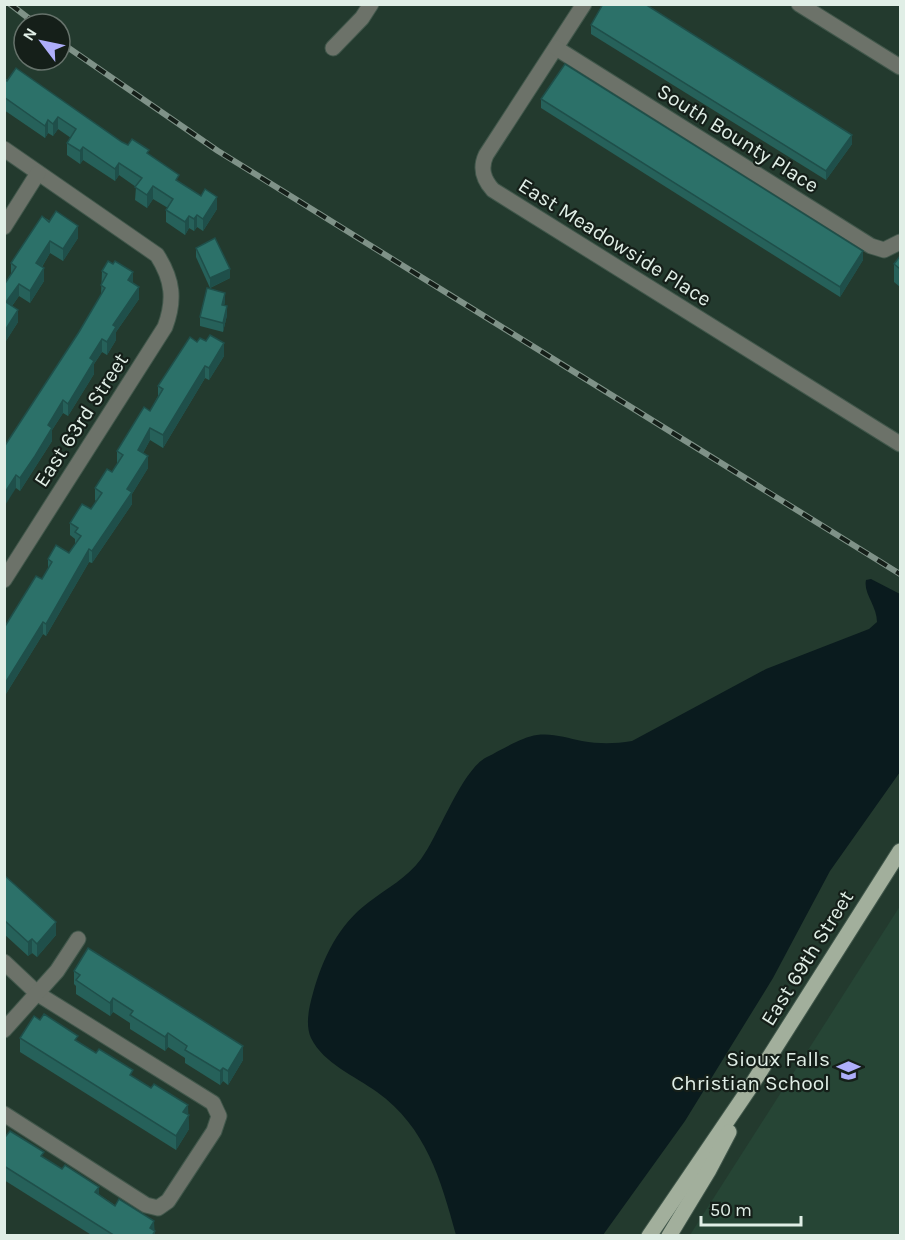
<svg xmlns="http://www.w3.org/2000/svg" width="905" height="1240" font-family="Karla,sans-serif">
	<rect width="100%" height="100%" fill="#233a2e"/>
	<polygon fill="#264535" points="900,906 900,1235 690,1235"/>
	<path fill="#0a1b1e" d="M 871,579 L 900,594 L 900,772 L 830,871 L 773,978 L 685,1121 L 603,1235 L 456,1235 C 441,1180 426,1127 377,1092 C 355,1076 324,1064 311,1038 C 305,1025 309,1007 313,993 C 323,958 338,925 369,902 C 387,888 407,878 421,859 C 439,835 462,769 487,757 C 501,750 522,737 537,735 C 553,733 567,738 582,741 C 599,744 614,744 632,741 L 766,669 L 869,629 L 877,622 C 877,606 863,593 866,580 Z"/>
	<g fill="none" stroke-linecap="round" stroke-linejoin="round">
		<defs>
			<g id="minor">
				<path d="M 584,4 L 486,155 C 480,168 483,179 493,190 L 900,444"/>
				<polyline points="799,4 900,67"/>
				<polyline points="333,48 362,18 371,4"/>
				<polyline points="556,48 871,246 884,250 900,242"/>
				<path d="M 4,149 L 157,255 C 173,280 175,300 165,327 L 4,580"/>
				<polyline points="4,227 38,173"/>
				<polyline points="4,962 38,994 213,1103 219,1116 214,1131 168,1201 158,1208 146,1205 4,1114"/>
				<polyline points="4,1030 57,971 78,939"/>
			</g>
			<g id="major">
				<polyline points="649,1236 749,1089 900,851"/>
				<polyline points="669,1236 709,1170 729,1132"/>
			</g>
		</defs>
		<use href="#minor" stroke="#41574b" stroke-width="17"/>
		<use href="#major" stroke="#41574b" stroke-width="17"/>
		<use href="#minor" stroke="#6c7269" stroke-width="15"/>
		<use href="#major" stroke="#a2af9c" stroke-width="15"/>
		<defs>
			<g id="rail">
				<polyline points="10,4 36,24"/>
				<polyline points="60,42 218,151 900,574"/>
			</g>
		</defs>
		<use href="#rail" stroke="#7f9288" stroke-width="6"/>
		<use href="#rail" stroke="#151f19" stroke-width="4" stroke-dasharray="11" stroke-linecap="butt"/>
	</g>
	<g fill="#26615a">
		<polygon points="591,25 852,144 826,180 591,34"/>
		<polygon points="4,78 122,142 149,155 179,182 217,209 203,231 197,227 194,231 189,228 185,235 166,222 166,210 168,208 153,199 147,208 135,200 136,187 119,175 115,181 83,160 80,164 67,155 67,143 71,138 58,129 53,136 48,133 45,138 4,110"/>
		<polygon points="541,99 863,260 840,297 541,108"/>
		<polygon points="42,216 78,238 63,261 50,253 42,267 44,281 30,303 19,296 12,306 18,322 4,344 4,285 11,275 11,263"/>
		<polygon points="196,248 230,278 210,288 196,257"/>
		<polygon points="900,256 900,287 894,282 894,264"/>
		<polygon points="102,271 133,283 139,299 116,332 116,340 107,355 102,352 94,364 94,374 68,416 63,413 52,430 52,441 20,491 16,488 4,447 79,332 101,295"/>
		<polygon points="225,302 224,305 227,315 223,332 200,326 200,317"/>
		<polygon points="197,342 224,356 209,380 205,378 163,448 150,440 143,453 148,468 132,494 132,504 92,563 89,562 46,636 43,634 4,697 4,628 42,579 48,569 48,559 69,553 75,544 75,539 70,535 70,523 91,509 96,501 95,500 95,488 112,472 118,463 117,463 117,451 150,411 158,396 158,386"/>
		<polygon points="4,875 56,935 37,957 32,953 28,956 4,934"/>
		<polygon points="74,971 243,1060 228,1085 223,1081 220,1085 185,1063 185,1058 168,1047 165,1051 130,1029 130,1023 113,1012 110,1016 76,994 76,986 74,984"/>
		<polygon points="20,1038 78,1042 133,1077 188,1115 189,1129 176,1150 20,1052"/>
		<polygon points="4,1135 44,1158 154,1231 155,1236 93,1236 4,1180"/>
	</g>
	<g fill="#1f4f4a">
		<polygon points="58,117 58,129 53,136 53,124"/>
		<polygon points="48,120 48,133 45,138 45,126"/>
		<polygon points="852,135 852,144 826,180 826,171"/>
		<polygon points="83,147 83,160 80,164 80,151"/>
		<polygon points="119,163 119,175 115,181 115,169"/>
		<polygon points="153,186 153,199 147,208 147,195"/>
		<polygon points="217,197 217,209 203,231 203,219"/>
		<polygon points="197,215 197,227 194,231 194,219"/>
		<polygon points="189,216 189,228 185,235 185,222"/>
		<polygon points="78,226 78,238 63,261 63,249"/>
		<polygon points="50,241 50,253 36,276 36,263"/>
		<polygon points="863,251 863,260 840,297 840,287"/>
		<polygon points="44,268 44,281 30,303 30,291"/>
		<polygon points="230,269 230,278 210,288 210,278"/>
		<polygon points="133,272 133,284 128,280"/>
		<polygon points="19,284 19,296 6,314 6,302"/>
		<polygon points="139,287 139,299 116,332 116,340 107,355 107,342 113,325"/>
		<polygon points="225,293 225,302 222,314 222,305"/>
		<polygon points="227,306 227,315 223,332 223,323"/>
		<polygon points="18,310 18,322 4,344 4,332"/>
		<polygon points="102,339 102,352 94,364 94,374 68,416 68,404 90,358"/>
		<polygon points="224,343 224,356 209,380 209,368"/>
		<polygon points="205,366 205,378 163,448 163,435"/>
		<polygon points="63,400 63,413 52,430 52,441 20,491 20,478 48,425"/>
		<polygon points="150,428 150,440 138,462 138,450"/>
		<polygon points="148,456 148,468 132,494 132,504 92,563 92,551 127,489"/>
		<polygon points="16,475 16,488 4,507 4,494"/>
		<polygon points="89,549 89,562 46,636 46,624"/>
		<polygon points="43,622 43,634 4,697 4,685"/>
		<polygon points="56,922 56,935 37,957 37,944"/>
		<polygon points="32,939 32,953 28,956 28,942"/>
		<polygon points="113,998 113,1012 110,1016 110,1003"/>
		<polygon points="168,1033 168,1047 165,1051 165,1037"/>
		<polygon points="243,1046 243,1060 228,1085 228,1071"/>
		<polygon points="223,1068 223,1081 220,1085 220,1071"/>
		<polygon points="188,1105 189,1129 176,1150 176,1136 183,1112"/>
		<polygon points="99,1187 99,1200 95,1192"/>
		<polygon points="154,1221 155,1236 150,1236 150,1228"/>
	</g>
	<g fill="#2c7169" stroke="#1f4f4a" stroke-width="1.5">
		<polygon points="603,4 645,4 852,135 826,171 591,25"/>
		<polygon points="565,64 863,251 840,287 541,99"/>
		<polygon points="16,68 122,142 128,145 132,139 149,150 147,153 179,175 176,180 201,196 205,189 217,197 203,219 197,215 194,219 189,216 185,222 166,210 173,199 153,186 147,195 135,187 142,178 119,163 115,169 83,147 80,151 67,143 76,129 58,117 53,124 48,120 45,126 4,97 4,78 7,81"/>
		<polygon points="56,211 78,226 63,249 50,241 36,263 44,268 30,291 19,284 6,302 18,310 4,332 4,285 16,267 11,263 42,216 49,222"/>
		<polygon points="215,238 230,269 210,278 196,248"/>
		<polygon points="900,256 900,269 894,264"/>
		<polygon points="108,261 113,264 115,261 133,272 128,280 139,287 113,325 116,327 107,342 102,339 90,358 94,361 68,404 63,400 48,425 52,428 35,456 20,478 16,475 4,494 4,447 79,332 105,288 101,285 107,274 102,271"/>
		<polygon points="207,288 225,293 222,305 227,306 223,323 200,317"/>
		<polygon points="210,335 224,343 209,368 205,366 163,435 150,428 138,450 148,456 127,489 132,492 92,551 89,549 46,624 43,622 4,685 4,638 5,637 4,636 4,628 36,576 42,579 52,562 48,559 56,545 69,553 81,536 75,532 78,528 70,523 82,504 91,509 102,493 95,488 107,469 112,472 123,455 117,451 144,407 150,411 163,389 158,386 190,337 197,342 200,338 206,341"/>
		<polygon points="4,875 56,922 37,944 32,939 28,942 4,920"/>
		<polygon points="88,948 243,1046 228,1071 223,1068 220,1071 185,1050 187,1046 168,1033 165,1037 130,1015 133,1011 113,998 110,1003 76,980 80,975 74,971"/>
		<polygon points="44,1014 78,1036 75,1040 96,1053 99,1049 133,1070 130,1075 151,1088 154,1084 188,1105 183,1112 189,1115 176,1136 20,1038 34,1016 40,1020"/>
		<polygon points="10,1131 44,1152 41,1156 62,1169 65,1165 99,1187 95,1192 115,1206 119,1199 154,1221 150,1228 155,1231 152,1236 115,1236 4,1166 4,1135 6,1136"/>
	</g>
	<defs>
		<symbol id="school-bare" viewBox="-9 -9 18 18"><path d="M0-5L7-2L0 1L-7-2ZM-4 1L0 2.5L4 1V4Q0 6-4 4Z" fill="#aeaefa" stroke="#151f19" stroke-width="2.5" paint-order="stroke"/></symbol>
	</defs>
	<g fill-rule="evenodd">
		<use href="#school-bare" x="832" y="1054" width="33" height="33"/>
	</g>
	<g text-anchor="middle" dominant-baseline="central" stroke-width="4.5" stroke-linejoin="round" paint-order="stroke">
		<g font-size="21" fill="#e0eee6" stroke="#151f19">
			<text transform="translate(738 138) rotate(32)">South Bounty Place</text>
			<text transform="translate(615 242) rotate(32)">East Meadowside Place</text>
			<text transform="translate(81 420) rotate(-57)">East 63rd Street</text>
			<text transform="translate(807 958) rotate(-58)">East 69th Street</text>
		</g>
		<g font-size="21" fill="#e0eee6" stroke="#151f19" text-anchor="end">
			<text x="830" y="1059">Sioux Falls<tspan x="830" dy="24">Christian School</tspan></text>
		</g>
	</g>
	<rect width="905" height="1240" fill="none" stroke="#e0eee6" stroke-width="12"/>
	<g transform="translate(42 42) rotate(302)"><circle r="28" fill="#151f19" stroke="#66726b" stroke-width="1.5"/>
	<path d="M0-4.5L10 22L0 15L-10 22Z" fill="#aeaefa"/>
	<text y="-9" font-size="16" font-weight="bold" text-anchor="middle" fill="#e0eee6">N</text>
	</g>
	<path d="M701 1216v9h100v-9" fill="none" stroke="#e0eee6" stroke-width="3"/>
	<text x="710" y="1216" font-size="18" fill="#e0eee6" stroke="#151f19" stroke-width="4.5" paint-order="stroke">50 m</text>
</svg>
